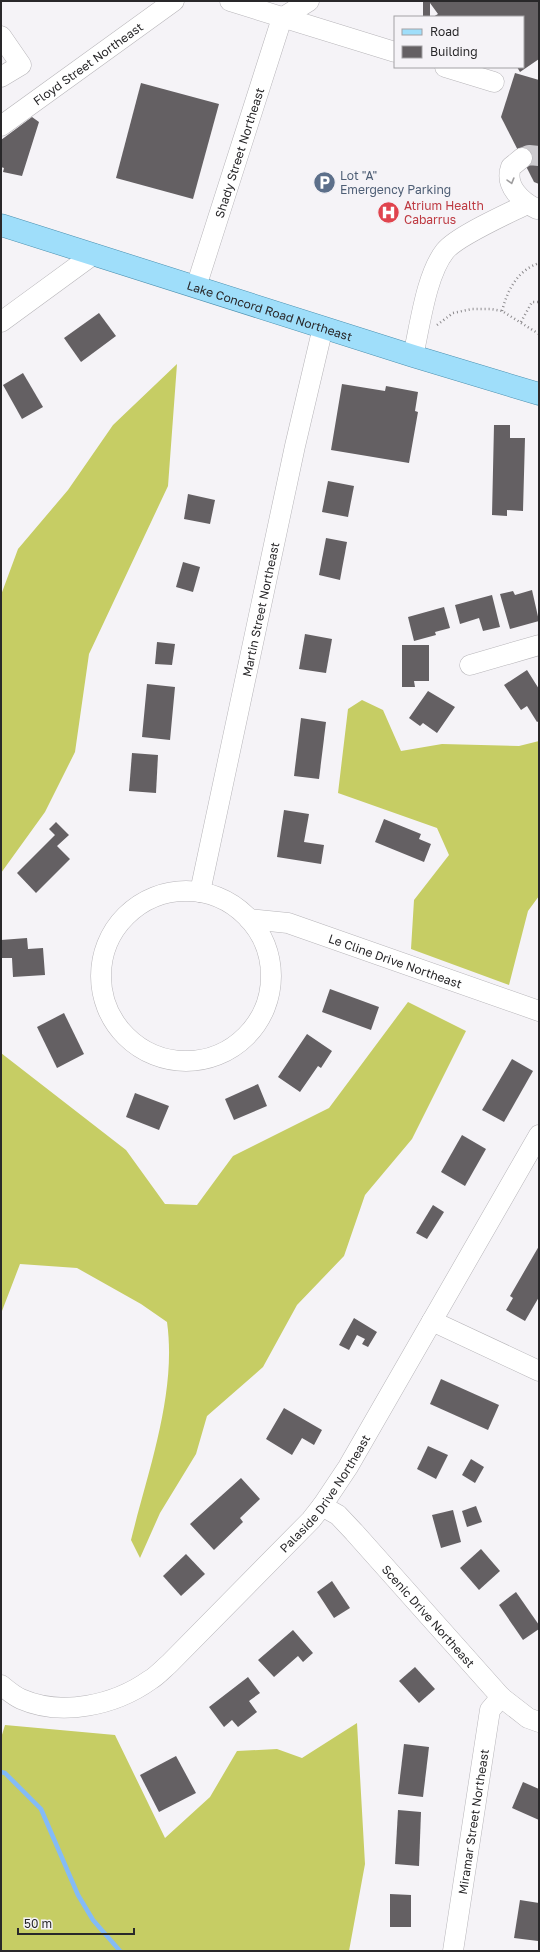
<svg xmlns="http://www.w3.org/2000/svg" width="540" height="1952" font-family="'Golos Text',sans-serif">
	<rect width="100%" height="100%" fill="#f5f3f7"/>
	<g fill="#c6cd64">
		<polygon points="177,364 168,486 89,654 75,752 45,812 1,873 1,595 18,549 68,490 113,425"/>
		<polygon points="362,700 383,710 401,751 442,744 519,746 539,741 539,896 528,911 509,985 411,949 414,900 449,855 437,828 338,793 348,709"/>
		<path d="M 408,1002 L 466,1031 L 412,1139 L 365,1195 L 344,1256 L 297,1305 L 263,1367 L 207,1416 L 196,1454 L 160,1513 L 140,1558 L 131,1540 C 148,1471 177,1393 167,1322 L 141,1304 L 77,1268 L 20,1264 L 2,1311 L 1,1402 L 1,1053 L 126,1150 L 165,1204 L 197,1205 L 233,1156 L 329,1108 Z"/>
		<polygon points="357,1723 365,1864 349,1951 1,1951 1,1738 5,1725 115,1735 165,1838 210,1797 237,1751 277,1749 302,1758"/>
	</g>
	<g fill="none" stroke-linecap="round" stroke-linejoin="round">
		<polyline stroke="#84bbf7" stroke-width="4.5" points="1,1772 5,1773 41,1809 78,1895 93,1920 120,1951"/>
	</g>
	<g fill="#646063">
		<polygon points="423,1 539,1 539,59 520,72 517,67 523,67 523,17 433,17 438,14 430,3 430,17 423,17"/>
		<polygon points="515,73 539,80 539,184 534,182 501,117"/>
		<polygon points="141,83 219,104 193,199 116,178"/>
		<polygon points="32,117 39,122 22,176 3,172 4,168 1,167 1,140"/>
		<polygon points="99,313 116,336 81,362 64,338"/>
		<polygon points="23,373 43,407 22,419 3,385"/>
		<polygon points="342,384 385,391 386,386 418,392 415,411 418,412 409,463 331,450"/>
		<polygon points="494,425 510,425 510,438 525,438 523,511 507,510 507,516 492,515"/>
		<polygon points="328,481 354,486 348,517 322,512"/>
		<polygon points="188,494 215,500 210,524 184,519"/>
		<polygon points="326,538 347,542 340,580 319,575"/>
		<polygon points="183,562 200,567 193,592 176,587"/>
		<polygon points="532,590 539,621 510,629 500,594 513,591 515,595"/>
		<polygon points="492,595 500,627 483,631 479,618 460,624 455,605"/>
		<polygon points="444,607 450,628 435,632 436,635 414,641 408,617"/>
		<polygon points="305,634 332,639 326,673 299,669"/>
		<polygon points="157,642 175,644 172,665 155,664"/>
		<polygon points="402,645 429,645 429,681 414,681 415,687 402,687"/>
		<polygon points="527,670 539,689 539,721 537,722 527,706 521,710 504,685"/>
		<polygon points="147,684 175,687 170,740 142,737"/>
		<polygon points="428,691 455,707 437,733 423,723 420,726 409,718"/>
		<polygon points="301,718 326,722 319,779 294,776"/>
		<polygon points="132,753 158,755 156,793 129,791"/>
		<polygon points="284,810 309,814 304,842 324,845 321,864 277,857"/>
		<polygon points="384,819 421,834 419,839 431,844 424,862 375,842"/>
		<polygon points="56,822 69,835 57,846 70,859 36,893 17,873 55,835 49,829"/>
		<polygon points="27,938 28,949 43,948 45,975 13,977 12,958 1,958 1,940"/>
		<polygon points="330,989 379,1007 371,1030 322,1012"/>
		<polygon points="64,1013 84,1054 57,1068 37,1027"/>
		<polygon points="307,1034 332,1051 321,1068 318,1066 300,1092 278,1077"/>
		<polygon points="512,1059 533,1071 504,1122 482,1110"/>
		<polygon points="258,1084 267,1106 234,1120 225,1099"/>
		<polygon points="135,1093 169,1106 159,1130 126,1117"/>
		<polygon points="462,1135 486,1149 465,1186 441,1172"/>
		<polygon points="433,1205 444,1212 427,1239 416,1233"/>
		<polygon points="539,1246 539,1297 525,1321 506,1310 513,1298 510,1296"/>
		<polygon points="354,1318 377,1332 368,1347 362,1344 365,1339 357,1335 349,1350 339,1345"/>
		<polygon points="441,1379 499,1405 488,1430 430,1404"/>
		<polygon points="284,1408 322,1430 314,1445 302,1438 292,1455 266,1439"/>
		<polygon points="428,1446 448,1455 436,1479 417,1469"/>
		<polygon points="471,1459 484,1467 475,1483 462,1475"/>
		<polygon points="241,1478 260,1499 240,1518 243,1522 214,1550 190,1524"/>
		<polygon points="476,1506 482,1522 467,1527 462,1511"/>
		<polygon points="453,1510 461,1542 441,1548 432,1515"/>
		<polygon points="481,1549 500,1571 479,1590 460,1568"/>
		<polygon points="186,1554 205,1574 181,1596 163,1576"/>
		<polygon points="332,1581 350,1608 334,1618 317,1592"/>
		<polygon points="516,1592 539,1625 539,1629 523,1640 499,1605"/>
		<polygon points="293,1630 313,1653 303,1662 298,1656 274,1677 258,1660"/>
		<polygon points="415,1667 435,1689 419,1703 399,1681"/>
		<polygon points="248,1677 260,1693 249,1701 257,1712 238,1727 232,1720 224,1727 209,1707"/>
		<polygon points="404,1744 429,1747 423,1797 398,1794"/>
		<polygon points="176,1756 196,1793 159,1812 140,1775"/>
		<polygon points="523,1782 539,1789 539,1820 512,1808"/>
		<polygon points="398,1810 421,1812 419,1866 395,1864"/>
		<polygon points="390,1894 411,1895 411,1927 390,1927"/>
		<polygon points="520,1900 539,1903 538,1941 514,1938"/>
	</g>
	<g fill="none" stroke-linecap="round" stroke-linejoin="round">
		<polyline stroke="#cccace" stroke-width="20" stroke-dasharray="20 10" stroke-linecap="butt" points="522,158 529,155 539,156"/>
		<defs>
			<g id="minor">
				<polyline points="230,1 395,52"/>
				<polyline points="1,36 21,65 1,77"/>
				<polyline points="445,67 494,82"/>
				<path id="s1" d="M 1,126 L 174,1"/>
				<path d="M 522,158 L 511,167 C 504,186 522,202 537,209"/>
				<path id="s2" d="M 196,287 L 282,18 L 309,1"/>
				<polyline points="1,322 94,254"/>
				<path d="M 413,356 C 420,326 426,275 445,251 C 457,236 507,214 527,204"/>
				<polyline points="470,665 539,645"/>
				<circle cx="186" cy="976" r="85"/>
				<path id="s3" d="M 200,892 L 295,446 L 323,327"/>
				<path id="s4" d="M 249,919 L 288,923 L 539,1011"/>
				<polyline points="432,1321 539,1371"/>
				<path id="s5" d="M 322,1506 L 338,1515 L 354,1532 L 501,1697 L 528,1718 L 539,1722"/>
				<path id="s6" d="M 1,1685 C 7,1690 14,1696 21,1699 C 62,1717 115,1705 150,1680 C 157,1676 163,1669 169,1664 L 311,1520 L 322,1506 L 348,1467 L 539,1135"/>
				<path id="s7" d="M 453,1951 L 490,1710 L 501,1697"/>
			</g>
			<g id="major">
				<path id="s8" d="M 1,225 L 413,356 L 539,394"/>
			</g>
		</defs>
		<use href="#minor" stroke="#b7b5b9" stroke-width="21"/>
		<use href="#major" stroke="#4c90af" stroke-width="23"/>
		<g stroke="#8c8a8d" stroke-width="2.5" stroke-dasharray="1 3" stroke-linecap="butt">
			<path d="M 502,311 C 508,289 517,271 539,263"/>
			<polyline points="521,322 532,302 539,302"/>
			<polyline points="437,325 453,313 472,309 491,309 502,311 539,334"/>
		</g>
		<use href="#minor" stroke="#fff" stroke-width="20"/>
		<use href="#major" stroke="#9fdefa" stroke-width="22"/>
	</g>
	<defs><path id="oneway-chevron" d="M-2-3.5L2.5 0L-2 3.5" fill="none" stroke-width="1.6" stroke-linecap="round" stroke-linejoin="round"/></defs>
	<use stroke="#9f9e9f" href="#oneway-chevron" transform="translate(511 181) rotate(74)"/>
	<defs>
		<symbol id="parking-disc" viewBox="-11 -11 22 22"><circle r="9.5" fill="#5c6f8a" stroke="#f5f3f7"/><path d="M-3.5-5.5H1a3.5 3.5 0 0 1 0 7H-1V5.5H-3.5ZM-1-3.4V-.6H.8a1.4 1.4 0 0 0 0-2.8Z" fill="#fff"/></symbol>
		<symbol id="hospital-disc" viewBox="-11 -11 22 22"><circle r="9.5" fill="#e0444e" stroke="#f5f3f7"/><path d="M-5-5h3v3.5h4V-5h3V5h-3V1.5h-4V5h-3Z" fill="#fff"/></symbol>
	</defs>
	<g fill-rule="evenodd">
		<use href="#parking-disc" x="312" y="170" width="25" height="25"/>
		<use href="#hospital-disc" x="376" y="200" width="25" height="25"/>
	</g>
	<g text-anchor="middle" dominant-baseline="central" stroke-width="4" stroke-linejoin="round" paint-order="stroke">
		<g font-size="12" fill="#29282a" stroke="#f5f3f7">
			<text stroke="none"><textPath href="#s1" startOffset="107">Floyd Street Northeast</textPath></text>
			<text stroke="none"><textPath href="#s2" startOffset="141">Shady Street Northeast</textPath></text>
			<text stroke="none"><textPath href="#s8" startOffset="282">Lake Concord Road Northeast</textPath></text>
			<text stroke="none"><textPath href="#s3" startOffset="289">Martin Street Northeast</textPath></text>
			<text stroke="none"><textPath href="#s4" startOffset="153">Le Cline Drive Northeast</textPath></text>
			<text stroke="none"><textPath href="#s6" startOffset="417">Palaside Drive Northeast</textPath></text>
			<text stroke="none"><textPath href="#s5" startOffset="154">Scenic Drive Northeast</textPath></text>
			<text stroke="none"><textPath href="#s7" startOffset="131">Miramar Street Northeast</textPath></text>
		</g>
		<g font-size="12" fill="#4e5e75" stroke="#f5f3f7" text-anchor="start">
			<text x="340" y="175">Lot "A"<tspan x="340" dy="14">Emergency Parking</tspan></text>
		</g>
		<g font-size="12" fill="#be3a42" stroke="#f5f3f7" text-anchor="start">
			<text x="404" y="205">Atrium Health<tspan x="404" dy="14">Cabarrus</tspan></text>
		</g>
	</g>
	<rect width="540" height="1952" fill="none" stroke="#29282a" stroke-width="4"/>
	<rect x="394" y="16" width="130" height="52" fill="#f5f3f7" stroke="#a3a2a5"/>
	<rect x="402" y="29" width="20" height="6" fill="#9fdefa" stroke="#a3a2a5"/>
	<text x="430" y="36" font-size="12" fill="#29282a">Road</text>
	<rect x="402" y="46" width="20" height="12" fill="#646063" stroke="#a3a2a5"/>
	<text x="430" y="56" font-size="12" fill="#29282a">Building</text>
	<path d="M18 1928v6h116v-6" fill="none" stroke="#29282a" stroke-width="2"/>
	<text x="24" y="1928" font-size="12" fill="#29282a" stroke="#f5f3f7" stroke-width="3" paint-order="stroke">50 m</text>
</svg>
